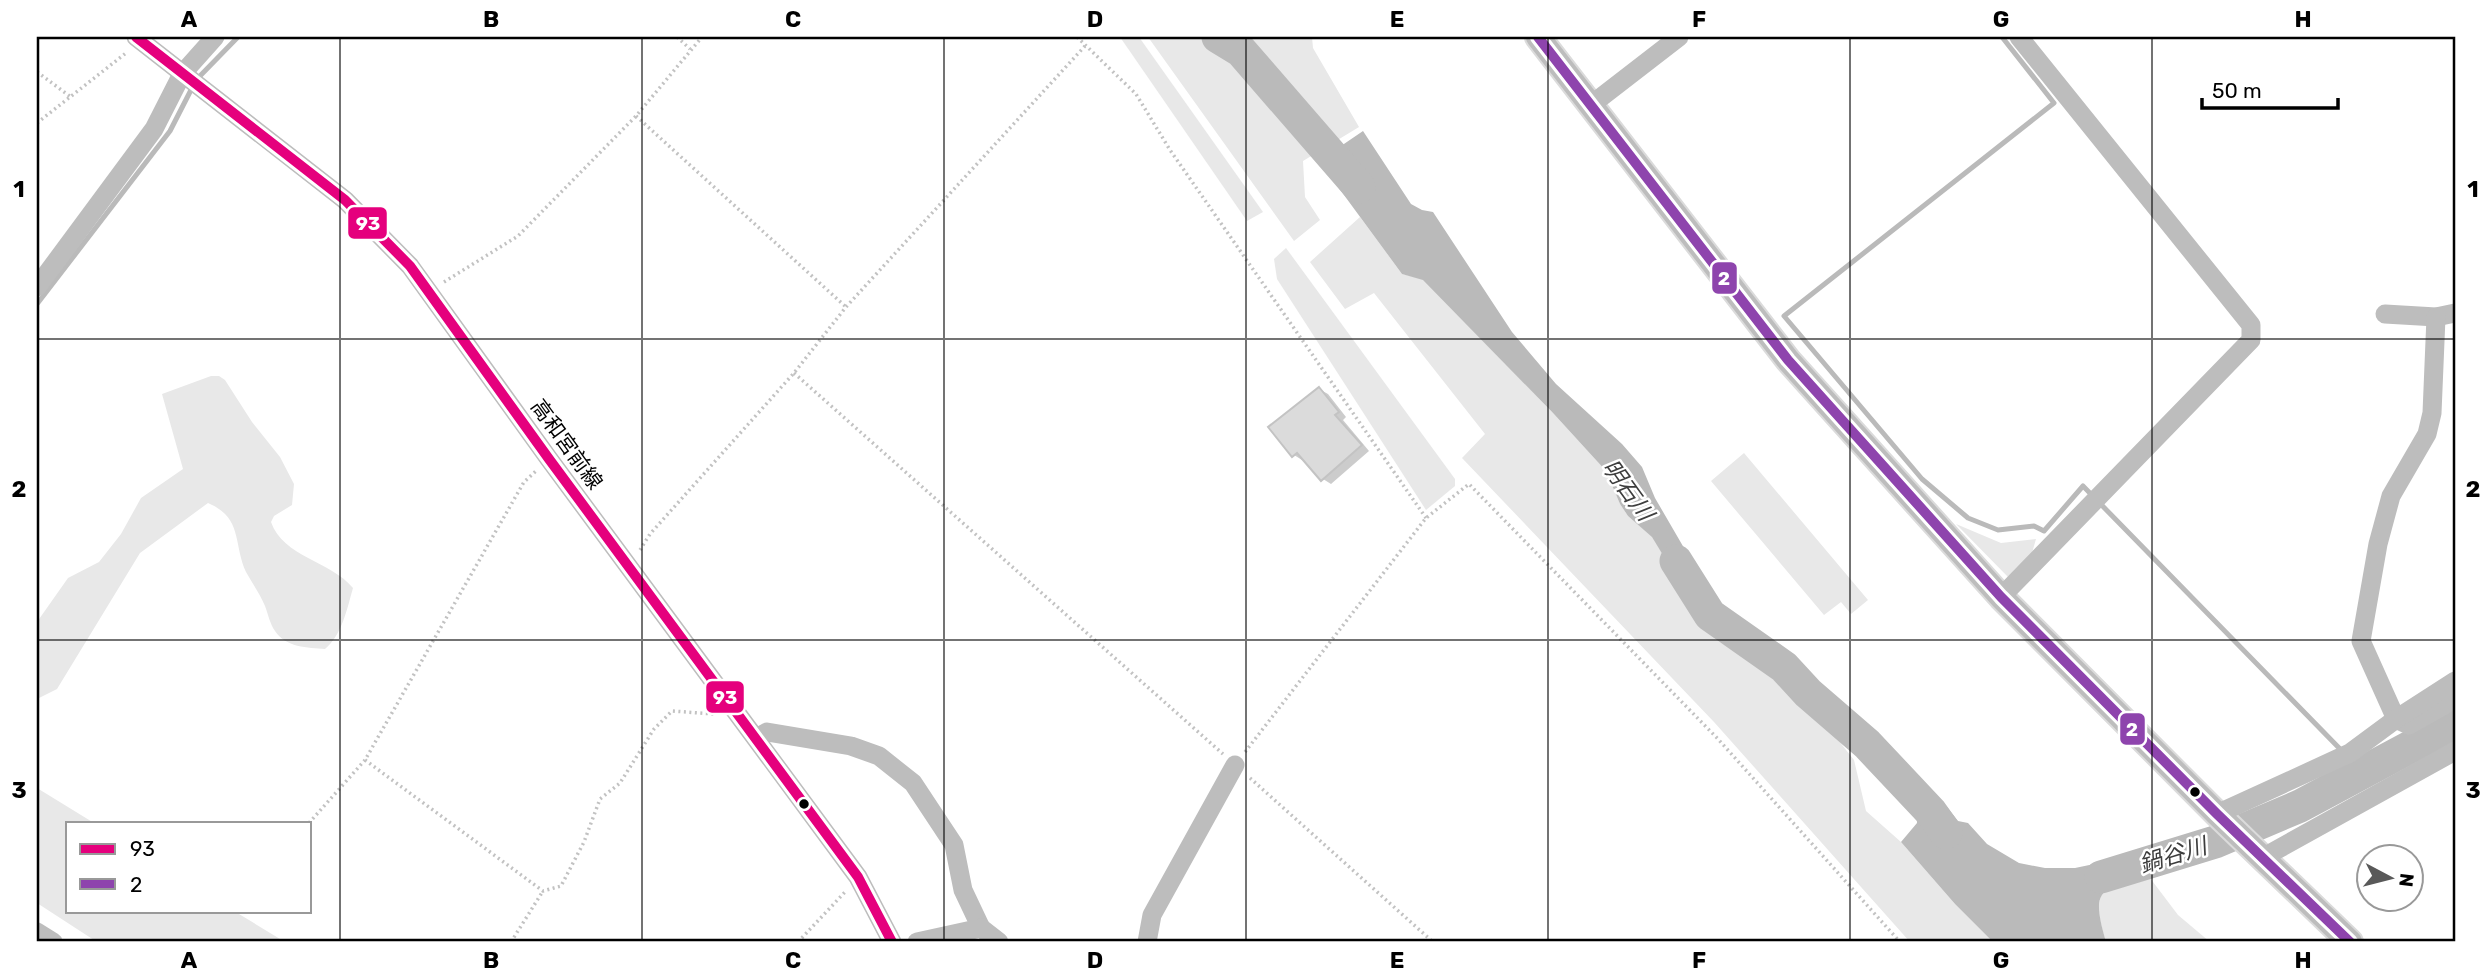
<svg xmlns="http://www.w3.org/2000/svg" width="2492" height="979" font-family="Rubik,'Noto Sans JP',sans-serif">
	<rect width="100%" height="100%" fill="#fff"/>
	<g fill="#e8e8e8">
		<polygon points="1120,37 1139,37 1263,212 1247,221"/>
		<polygon points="1148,37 1312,37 1313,48 1359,127 1303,161 1305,197 1320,220 1294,241"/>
		<polygon points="1360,217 1402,274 1423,279 1553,413 1606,471 1620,504 1628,516 1652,536 1675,575 1696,600 1715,639 1752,662 1824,722 1854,760 1866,811 1901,842 1955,904 1993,942 1910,942 1714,722 1462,458 1485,434 1374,293 1345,309 1310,262"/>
		<polygon points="1286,248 1455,479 1455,486 1426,510 1277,279 1274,259"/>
		<path d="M 211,376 L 219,376 L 225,380 L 252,422 L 280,457 L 294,484 L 292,505 L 274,516 L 271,522 C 283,557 331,561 353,588 C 347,609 342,635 325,649 C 308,648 285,647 275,631 C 270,624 268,614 265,606 C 260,594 252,583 246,572 C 233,543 243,518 208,503 L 140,553 L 57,689 L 37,699 L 37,622 L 68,578 L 99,562 L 121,534 L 141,498 L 183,469 L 162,394 Z"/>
		<polygon points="1744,453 1868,600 1851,614 1841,602 1824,615 1711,481"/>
		<polygon points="1956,524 2001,543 2036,539 2032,553 2008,577"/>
		<polygon points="37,788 94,823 68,823 68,911 234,911 285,942 97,942 37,903"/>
		<path d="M 2147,874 L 2178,915 L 2210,942 L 2106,942 C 2091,889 2098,891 2147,874 Z"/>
	</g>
	<g fill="#bababa">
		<polygon points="1363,131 1411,204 1422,210 1433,212 1512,332 1556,384 1622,444 1642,467 1655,498 1709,591 1696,600 1675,575 1652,537 1628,516 1620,504 1606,471 1553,413 1423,280 1402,274 1319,161"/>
		<path d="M 1928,792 L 1947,807 L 1958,821 L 1968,823 L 1987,844 L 2019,863 L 2045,868 L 2075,868 L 2142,854 L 2147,874 C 2098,891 2091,889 2106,942 L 1993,942 L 1955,904 L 1901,842 L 1917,823 L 1916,805 L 1923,793 Z"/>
	</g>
	<polygon fill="#0003" points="1319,389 1328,394 1346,417 1343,420 1369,451 1331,484 1323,479 1304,459 1302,460 1294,455"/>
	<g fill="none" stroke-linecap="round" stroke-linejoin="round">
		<g stroke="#bababa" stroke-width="5">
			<polyline points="2002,37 2054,103 1784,316 1922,479 1968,518 1998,530 2034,526 2044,531 2083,486 2343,752"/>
			<polyline points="197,79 238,37"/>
			<polyline points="37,304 170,131 192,88"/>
			<polyline points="2350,759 2363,772"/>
		</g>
		<g stroke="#bababa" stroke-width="33">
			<polyline points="1218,37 1241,51 1359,187"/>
			<polyline points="1676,561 1710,615 1784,667 1808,693 1867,744 1931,812 1946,833"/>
			<polyline points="2101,877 2215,842 2300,806 2455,723"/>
		</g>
	</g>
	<polygon fill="#dbdbdb" stroke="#c3c3c3" stroke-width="2" points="1319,387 1339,412 1335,415 1362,445 1321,481 1297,453 1292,457 1268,427"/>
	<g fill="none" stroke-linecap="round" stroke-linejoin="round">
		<defs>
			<polyline id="major" points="1538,37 1788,360 2001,597 2217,814 2350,942"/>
		</defs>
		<use href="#major" stroke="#dbdbdb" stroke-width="28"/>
		<g stroke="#c2c2c2" stroke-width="3.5" stroke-dasharray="2 3.5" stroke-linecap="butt">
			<polyline points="677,37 690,49"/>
			<polyline points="1077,37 1136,94 1170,150 1426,518"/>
			<polyline points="37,72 71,97"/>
			<polyline points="636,116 846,307"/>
			<polyline points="37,123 126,53"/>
			<polyline points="444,282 518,236 636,116 702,37"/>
			<polyline points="794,373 1223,754"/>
			<polyline points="640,550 650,534 794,373 846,307 1085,46"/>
			<polyline points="1245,752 1426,518 1469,484 1718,739 1900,942"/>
			<polyline points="365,760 543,891 561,886 584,842 600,799 620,783 654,729 672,711 714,714"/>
			<polyline points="1250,778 1433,942"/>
			<polyline points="309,823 365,760 524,482 536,471"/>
			<polyline points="511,942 543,891"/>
			<polyline points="798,942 845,892"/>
		</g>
		<g stroke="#bdbdbd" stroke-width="19">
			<polyline points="136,37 345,200 410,266 549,459 858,877 892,942"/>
			<polyline points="1591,105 1679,37"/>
			<polyline points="37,287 154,129 182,74 215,37"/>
			<polyline points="2385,314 2436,317 2455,313"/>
			<polyline points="2436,317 2432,413 2427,434 2391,496 2378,544 2361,641 2396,719 2409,725 2455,699"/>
			<polyline points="2001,597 2251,340 2251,325 2019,37"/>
			<polyline points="756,738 767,732 851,746 879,756 913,783 954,845 963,890 981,928"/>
			<polyline points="2217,814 2350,753 2396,719 2455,681"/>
			<polyline points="2262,858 2455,751"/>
			<polyline points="37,932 53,942"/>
			<polyline points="917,942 981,928 999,942"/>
			<polyline points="1147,942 1152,915 1235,765"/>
		</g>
		<use href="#major" stroke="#bdbdbd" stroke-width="24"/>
		<defs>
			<polyline id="bus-1" points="136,37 345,200 410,266 549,459 858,877 892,942"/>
			<polyline id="bus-2" points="1538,37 1788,360 2001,597 2217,814 2350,942"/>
		</defs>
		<use href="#bus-1" stroke="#fff" stroke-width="16"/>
		<use href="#bus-2" stroke="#fff" stroke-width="16"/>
		<use href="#bus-1" stroke="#e5007d" stroke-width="10"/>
		<use href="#bus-2" stroke="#8e44ad" stroke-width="10"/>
	</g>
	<path fill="none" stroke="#000" stroke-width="2" stroke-opacity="0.55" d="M 340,37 L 340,942M 642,37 L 642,942M 944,37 L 944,942M 1246,37 L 1246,942M 1548,37 L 1548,942M 1850,37 L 1850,942M 2152,37 L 2152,942M 37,339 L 2455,339M 37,640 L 2455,640"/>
	<g fill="#000" stroke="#fff" stroke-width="2.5">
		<circle cx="2195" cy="792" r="6"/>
		<circle cx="804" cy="804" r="6"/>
	</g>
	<g text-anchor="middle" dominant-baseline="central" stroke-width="5" stroke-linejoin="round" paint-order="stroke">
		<g font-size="21" fill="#000" stroke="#fff">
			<text transform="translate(567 444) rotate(54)">高和宮前線</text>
		</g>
		<g font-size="23" font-style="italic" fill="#3d3d3d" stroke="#fff">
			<text transform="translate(1628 490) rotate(54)">明石川</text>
			<text transform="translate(2173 855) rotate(-17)">鍋谷川</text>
		</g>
	</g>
	<g stroke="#fff" stroke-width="2.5">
		<rect x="347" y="206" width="41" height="34" rx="7" fill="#e5007d"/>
		<rect x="1711" y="261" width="27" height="34" rx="7" fill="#8e44ad"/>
		<rect x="705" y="680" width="40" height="34" rx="7" fill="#e5007d"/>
		<rect x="2119" y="712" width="27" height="34" rx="7" fill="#8e44ad"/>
	</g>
	<g font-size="19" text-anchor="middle" font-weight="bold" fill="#fff">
		<text x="368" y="230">93</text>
		<text x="1724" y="285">2</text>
		<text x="725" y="704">93</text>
		<text x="2132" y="736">2</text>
	</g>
	<rect width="2492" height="979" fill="none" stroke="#ffffff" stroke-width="77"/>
	<rect x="66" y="822" width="245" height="91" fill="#ffffff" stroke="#999999" stroke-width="2"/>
	<rect x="80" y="844" width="35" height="10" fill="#e5007d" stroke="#999999" stroke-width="2"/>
	<text x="130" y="856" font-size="21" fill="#000000">93</text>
	<rect x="80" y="879" width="35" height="10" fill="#8e44ad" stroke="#999999" stroke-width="2"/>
	<text x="130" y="892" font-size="21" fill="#000000">2</text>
	<g transform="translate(2390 878) rotate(97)"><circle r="33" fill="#ffffff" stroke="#999999" stroke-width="2"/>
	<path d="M0-5L12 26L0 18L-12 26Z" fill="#595959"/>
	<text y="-10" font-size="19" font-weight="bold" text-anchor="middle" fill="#000000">N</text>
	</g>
	<path d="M2202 98v10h136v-10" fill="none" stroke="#000000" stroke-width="3.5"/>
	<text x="2212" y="98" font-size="21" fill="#000000" stroke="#ffffff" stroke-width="5" paint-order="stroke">50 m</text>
	<rect x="38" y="38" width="2416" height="902" fill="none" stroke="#000" stroke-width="2.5"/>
	<g font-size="23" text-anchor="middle" font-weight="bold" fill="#000">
		<text x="189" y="27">A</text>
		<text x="491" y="27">B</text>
		<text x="793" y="27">C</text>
		<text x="1095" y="27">D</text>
		<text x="1397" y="27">E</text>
		<text x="1699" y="27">F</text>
		<text x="2001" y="27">G</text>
		<text x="2303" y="27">H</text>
		<text x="19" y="197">1</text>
		<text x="2473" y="197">1</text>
		<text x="19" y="497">2</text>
		<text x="2473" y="497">2</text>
		<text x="19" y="798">3</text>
		<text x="2473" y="798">3</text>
		<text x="189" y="968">A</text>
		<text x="491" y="968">B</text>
		<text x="793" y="968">C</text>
		<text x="1095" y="968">D</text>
		<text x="1397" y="968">E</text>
		<text x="1699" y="968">F</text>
		<text x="2001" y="968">G</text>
		<text x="2303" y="968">H</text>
	</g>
</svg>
